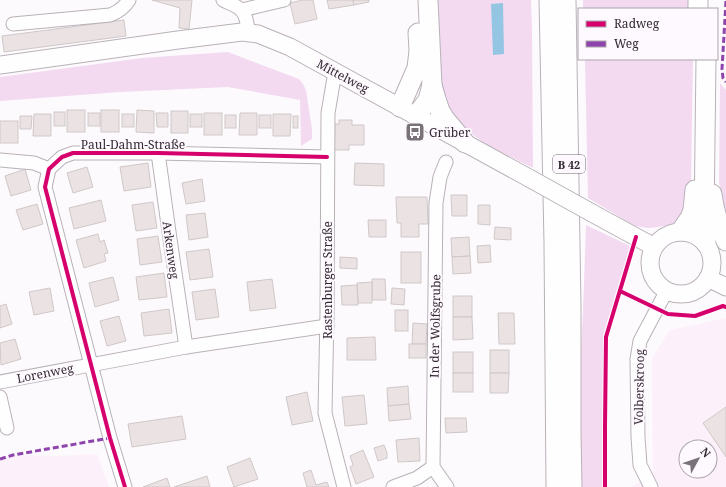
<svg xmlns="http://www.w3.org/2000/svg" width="726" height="487" font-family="'Noto Serif',serif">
	<rect width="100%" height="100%" fill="#fdfafd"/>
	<g fill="#fcf0fb" fill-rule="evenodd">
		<path d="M 726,318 L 726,487 L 632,487 L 653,473 L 652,358 L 670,330 ZM 686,447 L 710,447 L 710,471 L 686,471 Z"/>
		<polygon points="97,454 109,487 0,487 0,459 13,455 54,456"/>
	</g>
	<g fill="#f3daf1">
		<polygon points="432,0 531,0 532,30 533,168 487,145 456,122 441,94"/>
		<rect x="583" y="0" width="111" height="9"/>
		<polygon points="228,52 299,79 303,84 306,90 312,129 312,139 301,146 300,100 228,87 120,92 0,101 0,77 142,58"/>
		<polygon points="585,59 693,59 691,185 690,202 677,222 669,225 658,227 648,228 635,226 588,198"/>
		<polygon points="720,83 726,90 726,217 722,203 719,181"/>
		<polygon points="586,225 630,246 603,336 604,487 581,487 580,364 583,312"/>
	</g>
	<polygon fill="#94c6e4" points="503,3 504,54 493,55 491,4"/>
	<g fill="#ebe3e3" stroke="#d0c8c8">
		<polygon points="152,0 192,0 189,29 179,28 180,8"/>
		<polygon points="302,0 313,0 317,19 295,24 290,3"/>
		<polygon points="327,0 353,0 354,5 329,9"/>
		<polygon points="353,0 369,0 369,2 354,5"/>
		<polygon points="124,20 126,36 4,52 2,36"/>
		<rect x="67" y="110" width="18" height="22"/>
		<rect x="101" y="110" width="18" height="22"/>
		<polygon points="137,110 154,111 154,133 136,132"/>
		<rect x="171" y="111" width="17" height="22"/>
		<rect x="54" y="112" width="11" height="14"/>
		<rect x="88" y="113" width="12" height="13"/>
		<polygon points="156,113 168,113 168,127 157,127"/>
		<rect x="204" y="113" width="18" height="22"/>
		<polygon points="240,113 257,113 257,135 239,135"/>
		<polygon points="34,114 51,114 51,136 33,136"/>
		<rect x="122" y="114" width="12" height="13"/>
		<rect x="190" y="114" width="12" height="13"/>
		<polygon points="273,114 291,114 290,136 273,136"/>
		<rect x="225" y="115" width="11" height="13"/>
		<rect x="259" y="115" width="12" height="13"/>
		<polygon points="20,116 32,116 31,129 20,129"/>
		<rect x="293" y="116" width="5" height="12"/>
		<polygon points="339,120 352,120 352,125 364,125 364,145 349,145 349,150 334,150 335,124 339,124"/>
		<rect x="0" y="121" width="18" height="22"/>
		<polygon points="148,163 151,187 124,191 120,167"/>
		<polygon points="355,163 384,164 384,186 354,185"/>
		<polygon points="87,167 93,187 73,193 67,173"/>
		<polygon points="25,169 31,190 11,196 5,176"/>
		<polygon points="202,179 205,201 186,204 182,183"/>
		<polygon points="451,195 467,195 467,216 452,216"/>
		<polygon points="396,197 427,197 428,224 419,224 419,237 401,237 401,223 397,223"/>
		<polygon points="101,200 106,221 74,229 69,208"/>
		<polygon points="153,202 157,228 136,231 132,205"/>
		<polygon points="37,204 43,224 23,230 16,210"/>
		<polygon points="478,205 490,205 490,225 478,224"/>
		<polygon points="205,213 208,237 189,240 186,215"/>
		<polygon points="368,220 386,220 386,237 369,237"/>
		<polygon points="495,227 511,228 511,240 494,239"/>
		<polygon points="98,234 100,242 104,240 108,253 104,254 106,261 84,268 76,240"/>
		<polygon points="158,236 162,262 140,265 137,239"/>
		<polygon points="469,237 470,256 452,257 451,238"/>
		<polygon points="490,245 491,262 478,263 477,246"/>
		<polygon points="209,249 213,277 190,280 186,252"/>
		<rect x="401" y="252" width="20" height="31"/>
		<polygon points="470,256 471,273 453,274 452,257"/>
		<polygon points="340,257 357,258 357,269 340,268"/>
		<polygon points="164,273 167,297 139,300 136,277"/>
		<polygon points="113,277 119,300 95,307 89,283"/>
		<polygon points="272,279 276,308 250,311 247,282"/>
		<polygon points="372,279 385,279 386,300 372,300"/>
		<polygon points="372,282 372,303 358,303 357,283"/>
		<polygon points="357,285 358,305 342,305 341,286"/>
		<polygon points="50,288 54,311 34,315 29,292"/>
		<polygon points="392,288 405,289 404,305 391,304"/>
		<polygon points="215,289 219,317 196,320 192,292"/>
		<rect x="453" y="296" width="19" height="21"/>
		<polygon points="6,304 12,324 0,328 0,306"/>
		<polygon points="169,309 172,333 144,336 141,313"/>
		<rect x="395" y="310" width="13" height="21"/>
		<polygon points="498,313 514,313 515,344 499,344"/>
		<polygon points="119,316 126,341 107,346 100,321"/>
		<polygon points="453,317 472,317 473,339 453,340"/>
		<polygon points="413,323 427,324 426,344 412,344"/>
		<polygon points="375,337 376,360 347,360 347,338"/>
		<polygon points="15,339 21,359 1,365 0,343"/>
		<rect x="409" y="344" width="17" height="14"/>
		<rect x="490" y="350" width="19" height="23"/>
		<rect x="453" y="352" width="20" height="21"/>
		<rect x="453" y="373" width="20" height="19"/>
		<polygon points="490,373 509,373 508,393 490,393"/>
		<polygon points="408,386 409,404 388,406 387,388"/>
		<polygon points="307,392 313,421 292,425 286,397"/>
		<polygon points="364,395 367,424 345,426 342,397"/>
		<polygon points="409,404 411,419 389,421 388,406"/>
		<polygon points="726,407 726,457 703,423"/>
		<polygon points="182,416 186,439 132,447 128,424"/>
		<polygon points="445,418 466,418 467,432 446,433"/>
		<polygon points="419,438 420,461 398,462 396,440"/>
		<polygon points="384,445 387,453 387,458 378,461 374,448"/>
		<polygon points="363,450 374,477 356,484 350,467 353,465 350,456"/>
		<polygon points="250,458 258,479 234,487 227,467"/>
		<polygon points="311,470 316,485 327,482 329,487 307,487 303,473"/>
		<polygon points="207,476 210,487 174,487"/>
		<polygon points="167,478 170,487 143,487"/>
	</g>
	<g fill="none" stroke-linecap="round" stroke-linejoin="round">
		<defs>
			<g id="minor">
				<path d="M 223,0 C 228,3 236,5 240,9 C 246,13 248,26 248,33"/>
				<polyline points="242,10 284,0"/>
				<path d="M 13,24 L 110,15 C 118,12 124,8 129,0"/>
				<polyline points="335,72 328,113 327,313 325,413 344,487"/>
				<polyline points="158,153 170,239 186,347"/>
				<polyline points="0,160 34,163 49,169"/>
				<polyline points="446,162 440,177 436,203 433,467 447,487"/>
				<polyline points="0,382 186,347 327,326"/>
				<polyline points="0,397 7,428"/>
				<polyline points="125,487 110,438 45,187 49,169 62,157 73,153 158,153 327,157"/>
				<polyline points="393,487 417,478 433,467"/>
				<polyline points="651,487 640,465 638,437 637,359 640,341 667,290"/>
			</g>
			<g id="major">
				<polyline points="0,65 178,40 242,32 258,34 290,47 529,178"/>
				<polyline points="592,213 647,243 653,248"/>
				<circle cx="681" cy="263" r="31"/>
				<polyline points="708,278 726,287"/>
			</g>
			<g id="highway">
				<polyline points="428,0 432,85 436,99 440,111 445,119 465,143"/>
				<polyline points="549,0 554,243 556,487"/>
				<polyline points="566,0 571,306 571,433 572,487"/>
				<polyline points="698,0 698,9"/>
				<polyline points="706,59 704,223 706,243"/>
				<polyline points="400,107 417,68 419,51 418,33"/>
				<polyline points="416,116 428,100 432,85"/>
				<path d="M 712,194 C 714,211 719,226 726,241"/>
				<polyline points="681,231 690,218 693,210 695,190"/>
			</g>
		</defs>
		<use href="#minor" stroke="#b8b2b8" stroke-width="15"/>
		<use href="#major" stroke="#b8b2b8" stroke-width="19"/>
		<use href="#highway" stroke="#b8b2b8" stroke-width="21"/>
		<use href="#minor" stroke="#fffeff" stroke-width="13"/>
		<use href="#major" stroke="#fffeff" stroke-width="17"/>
		<use href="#highway" stroke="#fffeff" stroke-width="19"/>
		<defs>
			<polyline id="major-bridge" points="529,178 592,213"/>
		</defs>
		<use href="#major-bridge" stroke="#b8b2b8" stroke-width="19" stroke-linecap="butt"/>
		<use href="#major-bridge" stroke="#fffeff" stroke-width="17"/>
		<g stroke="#8e44ad" stroke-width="3" stroke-dasharray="6 3" stroke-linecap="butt">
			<polyline points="726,1 722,69 723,78 726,82"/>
			<polyline points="0,459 13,455 110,438"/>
		</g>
		<defs>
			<g id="cycleway">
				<polyline points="620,291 668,314 695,316 723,306 726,307"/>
				<polyline points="125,487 110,438 45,187 49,169 62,157 73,153 158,153 327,157"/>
				<polyline points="605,487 605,426 606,337 636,237"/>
			</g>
		</defs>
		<use href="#cycleway" stroke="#fef9fe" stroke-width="6"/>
		<use href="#cycleway" stroke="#d6006c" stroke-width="4"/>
	</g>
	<defs>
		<symbol id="bus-square" viewBox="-11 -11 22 22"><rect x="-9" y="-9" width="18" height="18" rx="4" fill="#797279" stroke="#fef9fe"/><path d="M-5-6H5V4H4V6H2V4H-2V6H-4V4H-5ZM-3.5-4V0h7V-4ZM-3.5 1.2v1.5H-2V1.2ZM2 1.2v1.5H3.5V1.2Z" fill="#fff"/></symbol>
	</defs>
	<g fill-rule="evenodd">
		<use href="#bus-square" x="404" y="121" width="22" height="22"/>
	</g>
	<g text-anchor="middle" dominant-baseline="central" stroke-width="4" stroke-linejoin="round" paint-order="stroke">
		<rect fill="#fef9fe" stroke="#6f676f" stroke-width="1" x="553" y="155" width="32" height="18" rx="3"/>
		<g font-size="11" font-weight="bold" fill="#322832">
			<text x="569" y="164">B 42</text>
		</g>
		<g font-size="12" fill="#322832" stroke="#fef9fe">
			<text transform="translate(343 76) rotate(28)">Mittelweg</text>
			<text x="133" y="144">Paul-Dahm-Straße</text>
			<text transform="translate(171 250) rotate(82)">Arkenweg</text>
			<text transform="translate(327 280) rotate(-90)">Rastenburger Straße</text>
			<text transform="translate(435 326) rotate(-89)">In der Wolfsgrube</text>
			<text transform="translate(45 373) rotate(-11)">Lorenweg</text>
			<text transform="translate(639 387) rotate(-89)">Volberskroog</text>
		</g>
		<g font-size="12" fill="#322832" stroke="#fef9fe" text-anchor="start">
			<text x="429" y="132">Grüber</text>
		</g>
	</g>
	<rect x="578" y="8" width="140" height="52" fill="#fef9fe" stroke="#aca5ac"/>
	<rect x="586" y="21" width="20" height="6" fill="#d6006c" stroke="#aca5ac"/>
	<text x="614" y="28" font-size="12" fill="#322832">Radweg</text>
	<rect x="586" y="41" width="20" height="6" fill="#8e44ad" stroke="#aca5ac"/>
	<text x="614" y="48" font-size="12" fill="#322832">Weg</text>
	<g transform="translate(698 459) rotate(50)"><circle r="19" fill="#fef9fe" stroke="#aca5ac"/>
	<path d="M0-3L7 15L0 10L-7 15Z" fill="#797279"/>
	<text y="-6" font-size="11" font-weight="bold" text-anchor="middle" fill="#322832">N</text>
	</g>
</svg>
